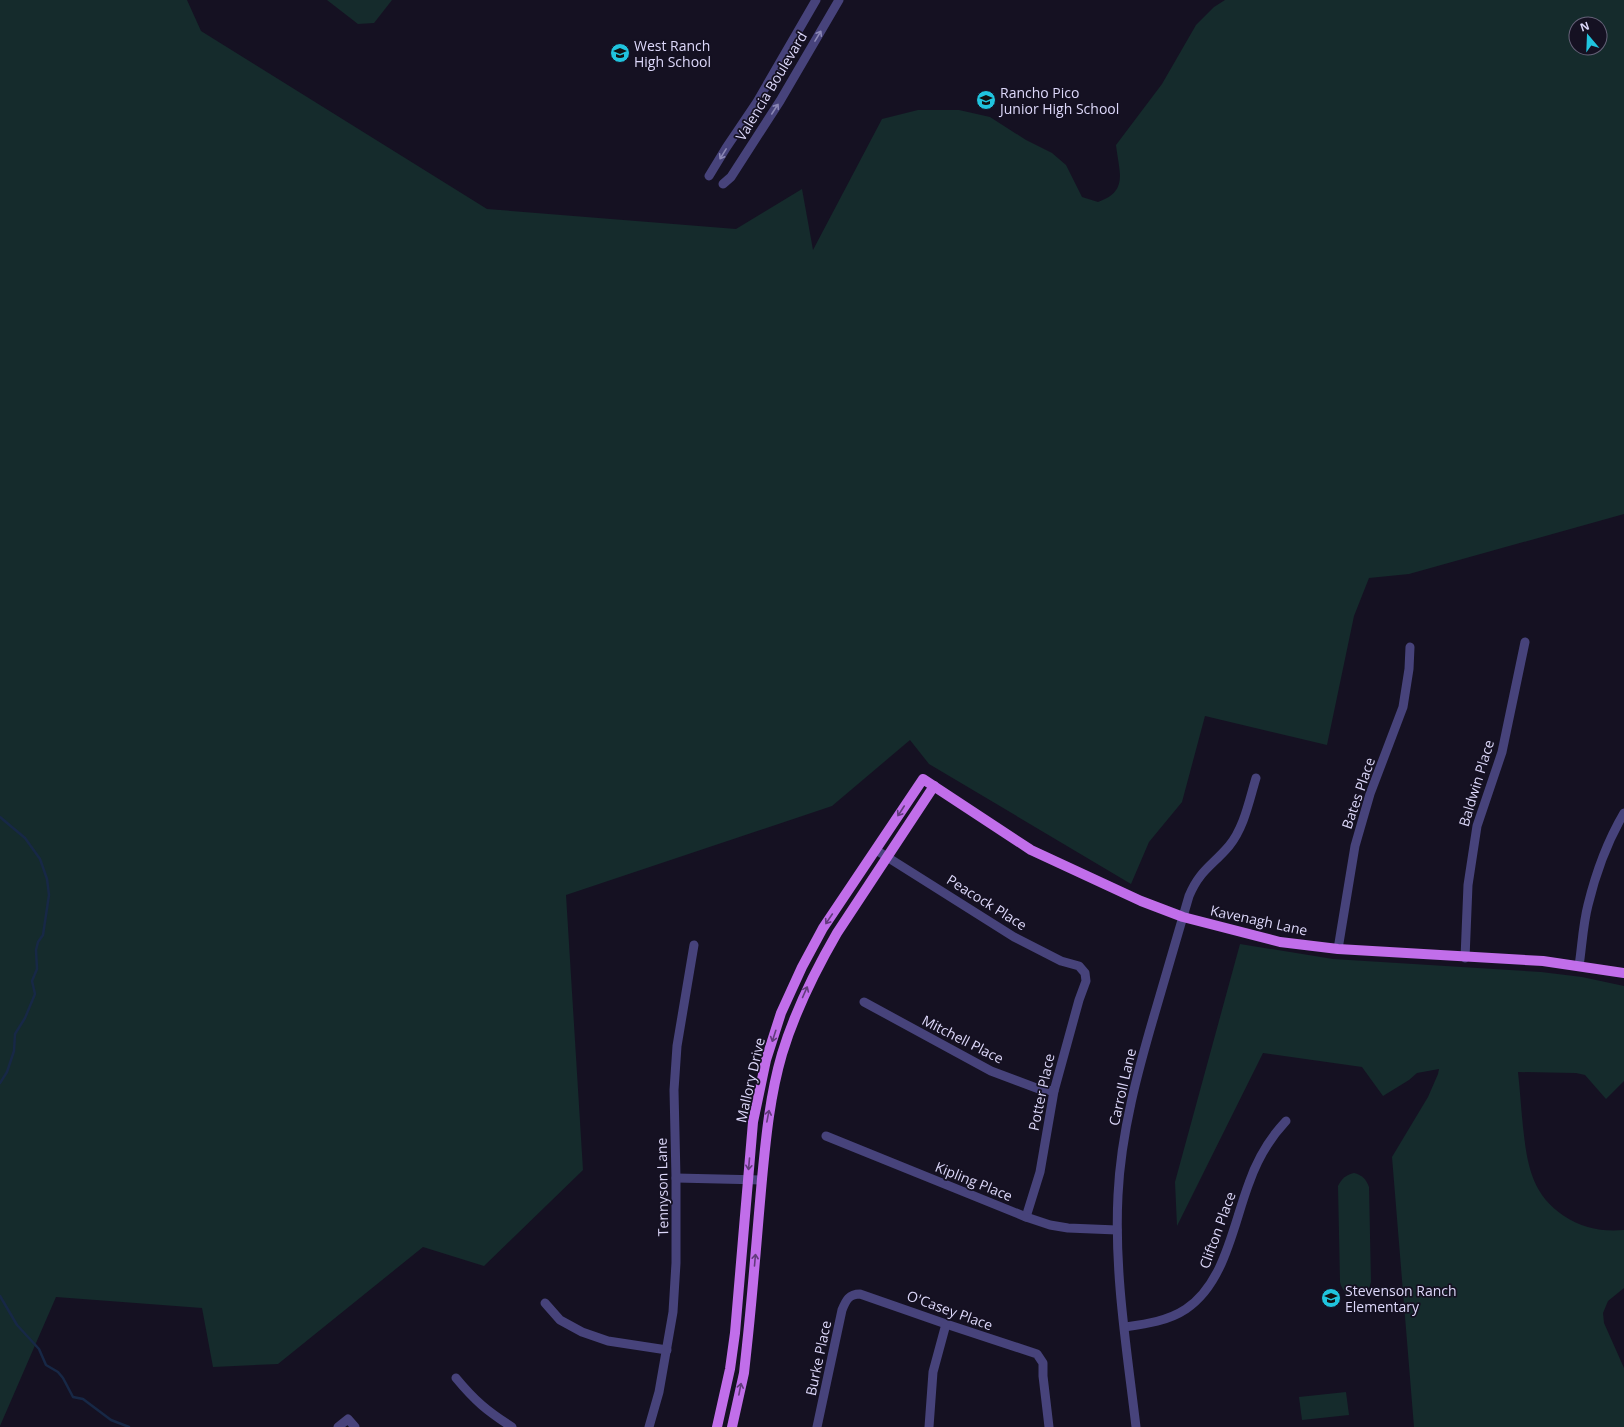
<svg xmlns="http://www.w3.org/2000/svg" width="1624" height="1427" font-family="'Open Sans',sans-serif">
	<rect width="100%" height="100%" fill="#151122"/>
	<g fill="#152b2c" fill-rule="evenodd">
		<path d="M 0,0 L 187,0 L 201,31 L 487,209 L 736,229 L 802,189 L 813,250 L 882,119 L 918,110 L 959,110 L 990,117 L 1026,140 L 1052,153 L 1066,165 L 1082,197 L 1098,202 C 1129,191 1119,172 1116,145 L 1162,84 L 1196,25 L 1214,7 L 1225,0 L 1624,0 L 1624,514 L 1409,574 L 1369,578 L 1354,616 L 1327,745 L 1205,716 L 1182,802 L 1149,842 L 1131,884 L 929,764 L 910,740 L 832,806 L 566,895 L 583,1170 L 484,1266 L 423,1247 L 278,1364 L 213,1367 L 202,1308 L 56,1297 L 0,1426 ZM 1576,24 L 1600,24 L 1600,48 L 1576,48 Z"/>
		<polygon points="327,0 392,0 374,23 358,24"/>
		<path d="M 1240,944 L 1333,959 L 1541,972 L 1582,977 L 1624,986 L 1624,1081 L 1606,1099 L 1585,1075 L 1576,1073 L 1518,1072 C 1520,1090 1521,1108 1523,1127 C 1527,1163 1531,1194 1564,1216 C 1582,1228 1602,1232 1624,1230 L 1624,1288 L 1608,1301 L 1603,1313 L 1604,1323 L 1624,1368 L 1624,1427 L 1414,1427 L 1392,1157 L 1428,1097 L 1438,1074 L 1439,1069 L 1417,1073 L 1409,1080 L 1383,1096 L 1362,1067 L 1263,1053 L 1177,1226 L 1175,1182 Z"/>
		<path d="M 1354,1173 C 1362,1175 1366,1179 1369,1187 L 1371,1282 C 1367,1302 1344,1301 1340,1282 L 1338,1186 C 1342,1178 1346,1175 1354,1173 Z"/>
		<polygon points="1346,1392 1349,1415 1302,1420 1299,1397"/>
	</g>
	<g fill="none" stroke-linecap="round" stroke-linejoin="round">
		<g stroke="#172846" stroke-width="2.5">
			<polyline points="0,817 25,838 40,859 47,879 49,895 43,935 38,942 36,950 37,969 32,981 35,994 25,1018 15,1034 14,1051 7,1072 0,1083"/>
			<polyline points="0,1296 17,1325 39,1349 46,1365 58,1372 63,1378 73,1397 83,1399 111,1420 129,1427"/>
		</g>
		<g stroke="#47437b" stroke-width="9">
			<polyline points="709,176 726,148 757,102 816,0"/>
			<polyline points="723,184 731,177 780,101 839,0"/>
			<polyline points="876,850 1014,937 1061,961 1079,966 1085,973 1086,981 1079,1000 1054,1091 1040,1172 1026,1217"/>
			<polyline points="1338,949 1355,846 1370,794 1403,707 1409,669 1410,647"/>
			<polyline points="1465,958 1468,885 1477,826 1502,752 1525,642"/>
			<path d="M 1579,966 C 1582,946 1583,924 1588,905 C 1596,872 1607,842 1624,813"/>
			<polyline points="864,1002 991,1071 1039,1089 1054,1091"/>
			<polyline points="826,1136 1026,1217 1050,1225 1068,1228 1117,1230"/>
			<polyline points="676,1178 762,1180"/>
			<polyline points="545,1303 560,1320 582,1332 608,1341 667,1350"/>
			<path d="M 1125,1327 C 1146,1324 1168,1321 1186,1309 C 1225,1283 1233,1225 1249,1183 C 1257,1160 1269,1139 1286,1121"/>
			<path d="M 456,1378 C 475,1401 487,1411 512,1427"/>
			<polyline points="338,1427 348,1419 355,1427"/>
			<polyline points="649,1427 659,1392 673,1312 676,1263 676,1178 674,1090 677,1046 694,945"/>
			<path d="M 817,1427 L 842,1310 C 846,1300 849,1294 860,1294 L 946,1324 L 1037,1354 L 1043,1363 L 1043,1376 L 1049,1427"/>
			<polyline points="929,1427 933,1372 946,1324"/>
			<path d="M 1136,1427 C 1127,1350 1114,1273 1118,1195 C 1121,1132 1138,1070 1156,1009 C 1167,972 1178,934 1189,896 C 1200,870 1212,866 1229,846 C 1244,828 1249,801 1256,778"/>
		</g>
		<g stroke="#c16eea" stroke-width="10">
			<polyline points="717,1427 730,1369 735,1333 753,1122 766,1060 781,1013 802,967 823,928 923,779 1031,850 1141,901 1183,917 1280,942 1338,949 1543,961 1624,973"/>
			<path d="M 732,1427 L 744,1373 L 747,1345 C 753,1290 757,1234 762,1179 C 766,1137 770,1095 782,1054 C 795,1011 815,971 837,933 L 934,786"/>
		</g>
	</g>
	<defs><path id="oneway-shaft" d="M-6 0H5M1.5-3L5.5 0L1.5 3" fill="none" stroke-width="1.6" stroke-linecap="round" stroke-linejoin="round"/></defs>
	<g stroke="#8a86b4">
		<use href="#oneway-shaft" transform="translate(818 36) rotate(-59)"/>
		<use href="#oneway-shaft" transform="translate(775 109) rotate(-57)"/>
		<use href="#oneway-shaft" transform="translate(723 154) rotate(122)"/>
	</g>
	<g stroke="#623b7c">
		<use href="#oneway-shaft" transform="translate(901 811) rotate(123)"/>
		<use href="#oneway-shaft" transform="translate(829 919) rotate(124)"/>
		<use href="#oneway-shaft" transform="translate(805 992) rotate(-66)"/>
		<use href="#oneway-shaft" transform="translate(774 1036) rotate(108)"/>
		<use href="#oneway-shaft" transform="translate(768 1116) rotate(-79)"/>
		<use href="#oneway-shaft" transform="translate(749 1164) rotate(95)"/>
		<use href="#oneway-shaft" transform="translate(755 1260) rotate(-85)"/>
		<use href="#oneway-shaft" transform="translate(740 1389) rotate(-79)"/>
	</g>
	<defs>
		<symbol id="school-disc" viewBox="-11 -11 22 22"><circle r="9.5" fill="#20c4de" stroke="#151122"/><path d="M0-5L7-2L0 1L-7-2ZM-4 1L0 2.5L4 1V4Q0 6-4 4Z" fill="#111"/></symbol>
	</defs>
	<g fill-rule="evenodd">
		<use href="#school-disc" x="609" y="42" width="22" height="22"/>
		<use href="#school-disc" x="975" y="89" width="22" height="22"/>
		<use href="#school-disc" x="1320" y="1287" width="22" height="22"/>
	</g>
	<g text-anchor="middle" dominant-baseline="central" stroke-width="3.5" stroke-linejoin="round" paint-order="stroke">
		<g font-size="14" fill="#ddd8fa" stroke="#151122" text-anchor="start">
			<text x="634" y="45">West Ranch<tspan x="634" dy="16">High School</tspan></text>
			<text x="1000" y="92">Rancho Pico<tspan x="1000" dy="16">Junior High School</tspan></text>
			<text x="1345" y="1290">Stevenson Ranch<tspan x="1345" dy="16">Elementary</tspan></text>
		</g>
		<g font-size="14" fill="#ddd8fa" stroke="#151122">
			<text transform="translate(771 86) rotate(-59)">Valencia Boulevard</text>
			<text transform="translate(1476 783) rotate(-73)">Baldwin Place</text>
			<text transform="translate(1358 793) rotate(-71)">Bates Place</text>
			<text transform="translate(987 902) rotate(32)">Peacock Place</text>
			<text transform="translate(1259 920) rotate(12)">Kavenagh Lane</text>
			<text transform="translate(963 1039) rotate(27)">Mitchell Place</text>
			<text transform="translate(750 1080) rotate(-77)">Mallory Drive</text>
			<text transform="translate(1122 1087) rotate(-77)">Carroll Lane</text>
			<text transform="translate(1041 1092) rotate(-78)">Potter Place</text>
			<text transform="translate(974 1181) rotate(22)">Kipling Place</text>
			<text transform="translate(662 1187) rotate(-91)">Tennyson Lane</text>
			<text transform="translate(1217 1230) rotate(-70)">Clifton Place</text>
			<text transform="translate(950 1310) rotate(20)">O'Casey Place</text>
			<text transform="translate(818 1358) rotate(-78)">Burke Place</text>
		</g>
	</g>
	<g transform="translate(1588 36) rotate(341)"><circle r="19" fill="#151122" stroke="#656178"/>
	<path d="M0-3L7 15L0 10L-7 15Z" fill="#20c4de"/>
	<text y="-6" font-size="11" font-weight="bold" text-anchor="middle" fill="#ddd8fa">N</text>
	</g>
</svg>
